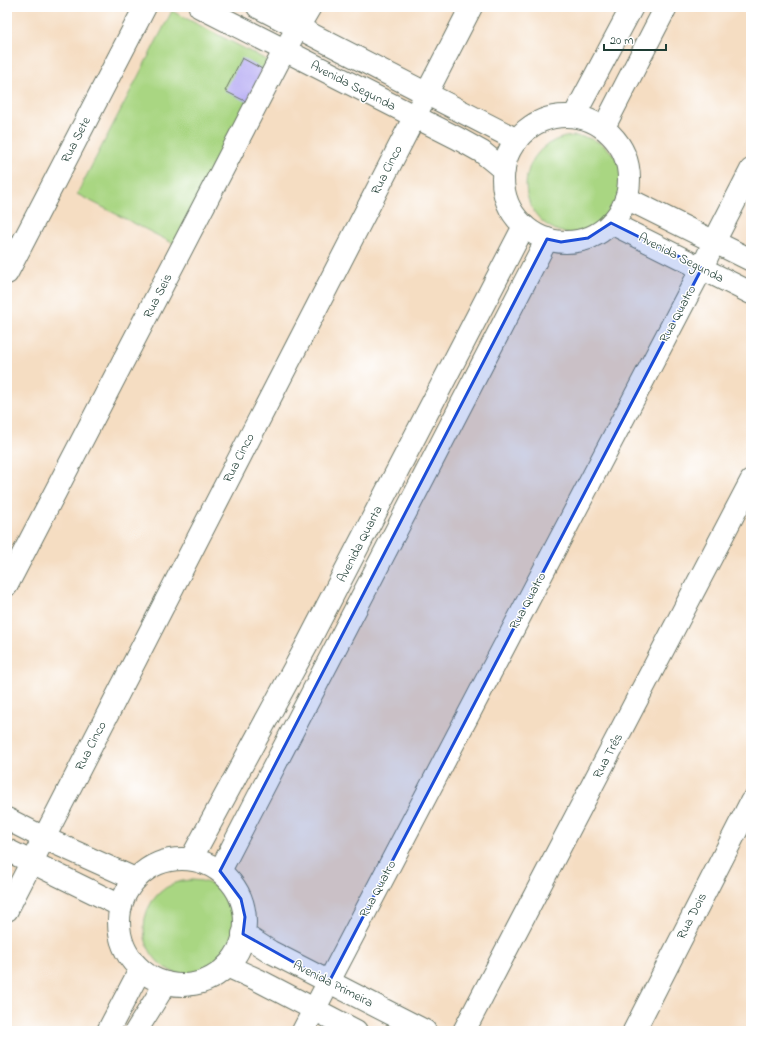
<svg xmlns="http://www.w3.org/2000/svg" width="758" height="1038" font-family="'Indie Flower',sans-serif">
	<rect width="100%" height="100%" fill="#fff"/>
	<filter id="ink" filterUnits="userSpaceOnUse"><feTurbulence type="fractalNoise" baseFrequency=".025" numOctaves="2"/><feDisplacementMap in="SourceGraphic" scale="8" xChannelSelector="R" yChannelSelector="G"/><feConvolveMatrix kernelMatrix="1 2 1 2 8 2 1 2 1" color-interpolation-filters="sRGB"/></filter>
	<filter id="wash" filterUnits="userSpaceOnUse"><feTurbulence type="fractalNoise" baseFrequency=".012" numOctaves="4" result="noise"/><feDisplacementMap in="SourceGraphic" scale="16" xChannelSelector="R" yChannelSelector="G"/><feGaussianBlur stdDeviation="0.9" result="paint"/><feColorMatrix in="noise" values="0 0 0 0 0 0 0 0 0 0 0 0 0 0 0 0 0 1.4 0 .05"/><feComposite in="paint" operator="in"/></filter>
	<g filter="url(#wash)">
		<rect width="100%" height="100%" fill="#f5ddc2"/>
		<g fill="#a9d682" stroke="#648a5b">
			<polygon points="172,11 280,67 184,249 77,194"/>
			<circle cx="575" cy="185" r="49"/>
			<circle cx="192" cy="928" r="48"/>
		</g>
		<g id="blocks">
			<polygon fill="#bab0f4" points="242,58 266,71 249,103 225,91"/>
		</g>
	</g>
	<g filter="url(#ink)">
		<use href="#blocks" fill-opacity="0" stroke="#6a7566" stroke-width="1"/>
		<g fill="none" stroke-linecap="round" stroke-linejoin="round">
			<defs>
				<g id="street">
					<polyline points="200,7 457,138 482,152 504,170"/>
					<polyline points="258,7 517,140"/>
					<circle cx="566" cy="179" r="63"/>
					<polyline points="574,116 632,7"/>
					<polyline points="604,127 666,7"/>
					<polyline points="626,198 751,260"/>
					<polyline points="611,223 751,293"/>
					<polyline points="7,273 145,7"/>
					<polyline points="7,585 284,51 310,7"/>
					<polyline points="7,819 44,838 135,879"/>
					<polyline points="7,850 121,906"/>
					<circle cx="182" cy="922" r="63"/>
					<polyline points="191,859 308,643 524,226"/>
					<polyline points="220,871 547,239"/>
					<polyline points="7,910 471,7"/>
					<polyline points="243,934 271,952 425,1031"/>
					<polyline points="227,966 258,980 356,1031"/>
					<polyline points="108,1031 140,970"/>
					<polyline points="136,1031 166,983"/>
					<polyline points="303,1031 702,268 714,242 751,170"/>
					<polyline points="464,1031 751,481"/>
					<polyline points="634,1031 751,802"/>
				</g>
			</defs>
			<use href="#street" stroke="#6a7566" stroke-width="24"/>
			<use href="#street" stroke="#fff" stroke-width="22"/>
		</g>
	</g>
	<path fill="#1d4ed8" fill-opacity="0.2" stroke="#1d4ed8" stroke-width="3" stroke-linejoin="round" d="M 611,223 L 702,268 L 329,982 L 243,934 L 245,917 L 241,899 L 220,871 L 547,239 L 561,242 L 588,238 Z"/>
	<g text-anchor="middle" dominant-baseline="central" stroke-width="3" stroke-linejoin="round" paint-order="stroke">
		<g font-size="13" fill="#1f3d34" stroke="#fff">
			<text transform="translate(353 86) rotate(27)">Avenida Segunda</text>
			<text transform="translate(76 140) rotate(-63)">Rua Sete</text>
			<text transform="translate(387 170) rotate(-63)">Rua Cinco</text>
			<text transform="translate(681 258) rotate(27)">Avenida Segunda</text>
			<text transform="translate(158 296) rotate(-63)">Rua Seis</text>
			<text transform="translate(678 314) rotate(-62)">Rua Quatro</text>
			<text transform="translate(239 458) rotate(-63)">Rua Cinco</text>
			<text transform="translate(360 544) rotate(-63)">Avenida Quarta</text>
			<text transform="translate(528 601) rotate(-62)">Rua Quatro</text>
			<text transform="translate(91 746) rotate(-63)">Rua Cinco</text>
			<text transform="translate(608 756) rotate(-62)">Rua Três</text>
			<text transform="translate(378 889) rotate(-62)">Rua Quatro</text>
			<text transform="translate(692 916) rotate(-63)">Rua Dois</text>
			<text transform="translate(333 984) rotate(27)">Avenida Primeira</text>
		</g>
	</g>
	<rect width="758" height="1038" fill="none" stroke="#fff" stroke-width="24"/>
	<path d="M604 44v6h62v-6" fill="none" stroke="#1f3d34" stroke-width="2"/>
	<text x="610" y="44" font-size="12" fill="#1f3d34" stroke="#ffffff" stroke-width="3" paint-order="stroke">20 m</text>
</svg>
